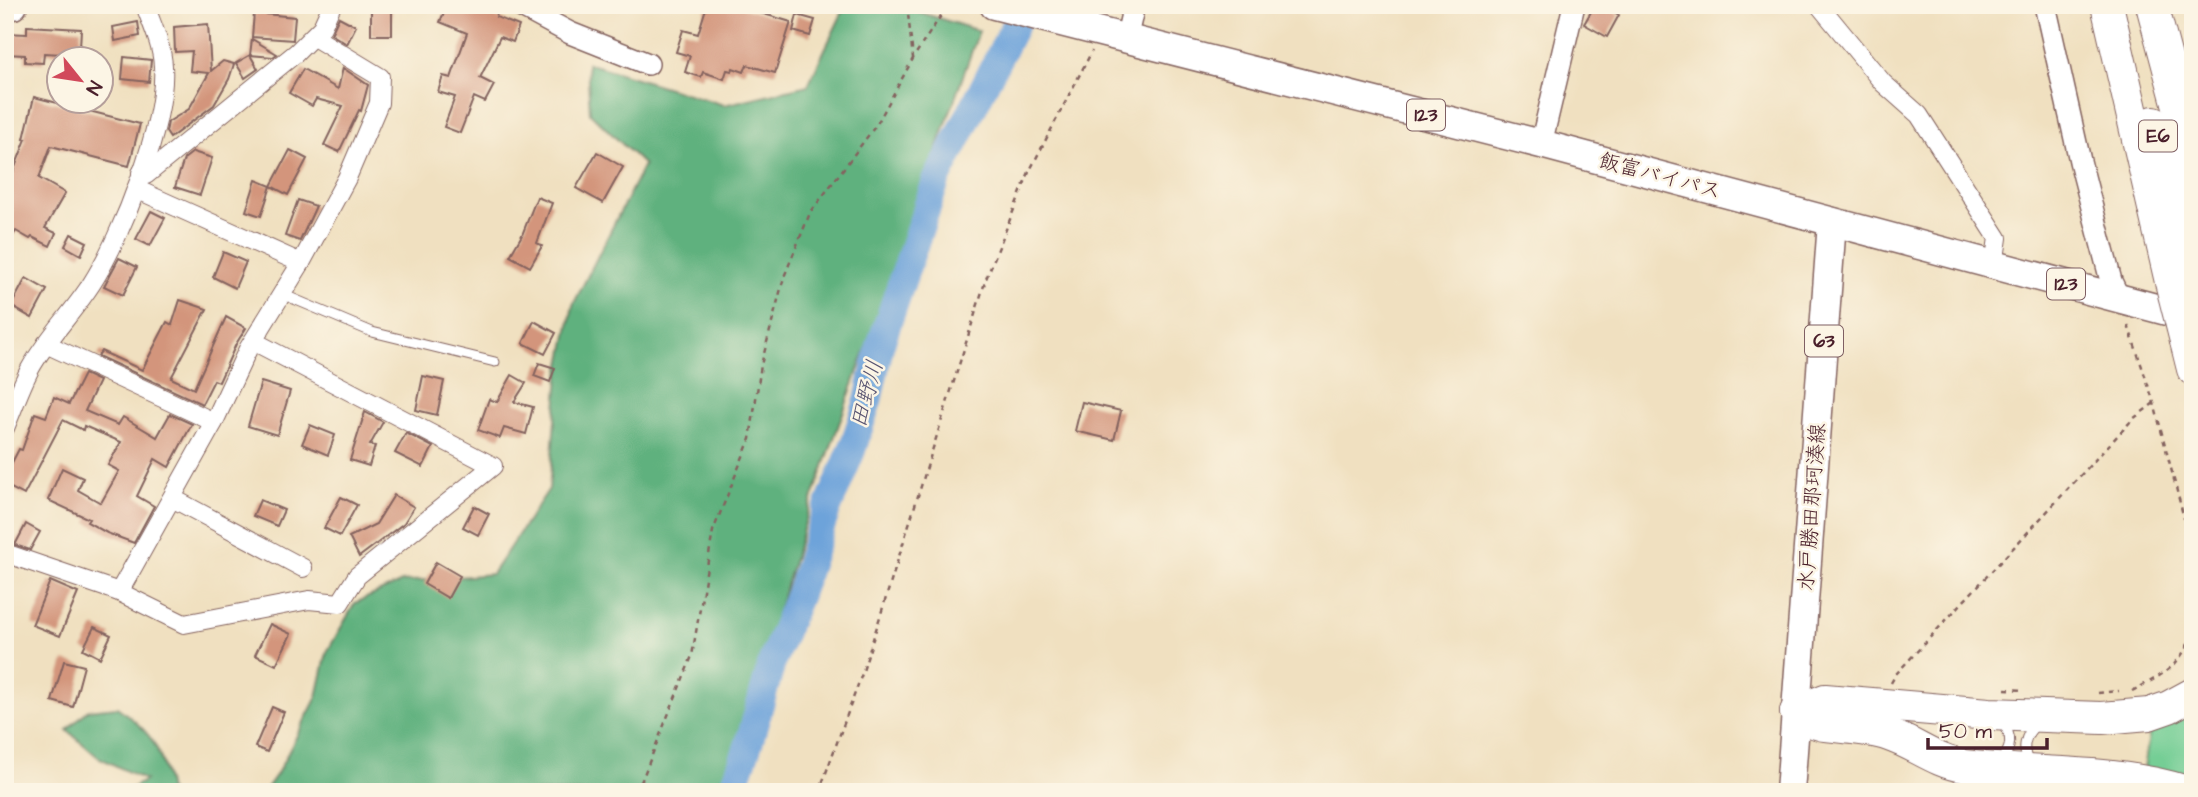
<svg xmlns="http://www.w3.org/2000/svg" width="2198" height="797" font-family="'Architects Daughter','Klee One',sans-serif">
	<rect width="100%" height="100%" fill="#fcf5e5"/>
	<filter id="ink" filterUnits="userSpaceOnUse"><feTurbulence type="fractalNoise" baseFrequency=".0143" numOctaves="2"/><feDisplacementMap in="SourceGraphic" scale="14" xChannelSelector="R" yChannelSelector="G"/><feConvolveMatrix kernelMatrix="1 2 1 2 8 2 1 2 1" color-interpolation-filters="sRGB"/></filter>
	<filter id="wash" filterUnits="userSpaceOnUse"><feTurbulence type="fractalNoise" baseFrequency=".00686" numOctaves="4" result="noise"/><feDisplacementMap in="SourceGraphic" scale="28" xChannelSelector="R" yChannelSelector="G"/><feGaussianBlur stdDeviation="1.57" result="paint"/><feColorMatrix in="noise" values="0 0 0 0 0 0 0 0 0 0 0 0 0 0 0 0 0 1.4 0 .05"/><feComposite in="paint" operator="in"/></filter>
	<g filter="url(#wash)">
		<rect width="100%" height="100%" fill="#f0e0c0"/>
		<polygon fill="#74ce95" stroke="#5f7660" stroke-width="2" points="2193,704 2193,786 2144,769 2151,722"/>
		<g fill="#5fb17e" stroke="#546854" stroke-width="2">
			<polygon points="846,5 897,5 979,31 812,500 723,792 264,792 277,774 317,697 327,652 355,603 402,582 492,574 549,489 559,375 573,305 644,165 590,113 587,63 724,105 808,85"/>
			<path d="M 117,707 C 154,734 160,747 169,791 L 172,792 L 125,792 L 145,780 L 98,757 L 67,730 L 88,710 Z"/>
		</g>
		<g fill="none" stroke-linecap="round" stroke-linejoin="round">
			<polyline stroke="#6da3da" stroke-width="28" points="732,792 749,743 773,659 799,594 826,512 852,450 868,401 880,346 936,181 1025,5"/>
		</g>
		<g id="blocks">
			<g fill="#d3957c">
				<polygon points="447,5 483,5 498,10 496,17 519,26 513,42 500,37 480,78 494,85 485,102 474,97 460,133 444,127 455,97 438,92 443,76 451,78 467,33 440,22"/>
				<polygon points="707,5 733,5 791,22 775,73 747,65 744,72 733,68 732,71 727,70 724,79 703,72 701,77 685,72 690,56 676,52 683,30 698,34"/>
				<polygon points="1595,5 1602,5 1619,15 1607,37 1584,24"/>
				<rect x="371" y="7" width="21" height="28"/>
				<polygon points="254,13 295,17 293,40 252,37"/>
				<polygon points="797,15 815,20 810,36 793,31"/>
				<polygon points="339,17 356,26 347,44 331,34"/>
				<polygon points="138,22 140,36 115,41 113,27"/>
				<polygon points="208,24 211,71 223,61 234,64 229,79 214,105 170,138 166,132 168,122 189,109 209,73 190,71 192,51 175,52 174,27"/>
				<polygon points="27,26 81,29 80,48 63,51 63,54 44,53 43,63 25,62 25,55 5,54 5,33 27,34"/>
				<polygon points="252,39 277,54 273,57 250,55"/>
				<polygon points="250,55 258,69 245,78 236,63"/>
				<polygon points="124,57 151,60 149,82 122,79"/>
				<polygon points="343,68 368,85 361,111 359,110 339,152 324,145 343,106 316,99 312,106 289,93 303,69 338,89"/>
				<polygon points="34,97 140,124 129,166 51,146 39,178 65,193 45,228 56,233 50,246 32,237 30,239 16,231 5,248 5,223 13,209 5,206 5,193 26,139 24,139"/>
				<polygon points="290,150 307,159 288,195 271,186"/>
				<polygon points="193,152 212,158 200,195 175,187 184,159"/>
				<polygon points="597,152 623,167 603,203 576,188"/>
				<polygon points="256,180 271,186 261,216 246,211"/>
				<polygon points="537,197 552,203 537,243 542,246 530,267 510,256 522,235"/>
				<polygon points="298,200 316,206 300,241 285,236"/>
				<polygon points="151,211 165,218 150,246 136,239"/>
				<polygon points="71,234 87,242 81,255 65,246"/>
				<polygon points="223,252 246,262 235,288 213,277"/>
				<polygon points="119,258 137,267 123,295 104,286"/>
				<polygon points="26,278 47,290 32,318 11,306"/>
				<polygon points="180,300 207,309 171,378 194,389 226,317 246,328 236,344 219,382 214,380 202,404 98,356 101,351 142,370 167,322 172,325"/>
				<polygon points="534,321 556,333 545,354 523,343"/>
				<polygon points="539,363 555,368 550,382 534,376"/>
				<polygon points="84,374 99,381 85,411 118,425 123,417 157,437 170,414 192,424 169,467 155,459 137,496 154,506 134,543 107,533 87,522 89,519 48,500 62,468 83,478 78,490 101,503 119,471 108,465 121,442 84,426 83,430 63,420 24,495 5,485 5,476 19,449 22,450 35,413 46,417 54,397 69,404"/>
				<polygon points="512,375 526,383 514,402 533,407 526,434 504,428 500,438 478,430 489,399 497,402"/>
				<polygon points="423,376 444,381 437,415 416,410"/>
				<polygon points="261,382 290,391 277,435 248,426"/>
				<polygon points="1082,402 1121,411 1114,440 1075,431"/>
				<polygon points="365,412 383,422 370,445 375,446 369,466 350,460"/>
				<polygon points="310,425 335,435 328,455 302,444"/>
				<polygon points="406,433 433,447 423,467 395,453"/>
				<polygon points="394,495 414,507 404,523 359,557 349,537 376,524"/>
				<polygon points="341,497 357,505 340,536 324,528"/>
				<polygon points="260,500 284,510 277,526 253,516"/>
				<polygon points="474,506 489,514 478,535 463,527"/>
				<polygon points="26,524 40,532 30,550 15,545"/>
				<polygon points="436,562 460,576 448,598 424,584"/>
				<polygon points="50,581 78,593 60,636 32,625"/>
				<polygon points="270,624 291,634 276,665 255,655"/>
				<polygon points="94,627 111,635 100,658 83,649"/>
				<polygon points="64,661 84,666 73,707 52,701"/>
				<polygon points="272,707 284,712 267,752 255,747"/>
			</g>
		</g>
	</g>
	<g filter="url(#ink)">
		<use href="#blocks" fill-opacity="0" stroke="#84635f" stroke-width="2"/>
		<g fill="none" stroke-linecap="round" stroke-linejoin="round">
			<defs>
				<g id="service">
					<polyline points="282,294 372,332 495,362"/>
					<path d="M 2000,762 C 2012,749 2013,736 2002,722"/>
					<path d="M 2030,764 C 2021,750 2024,735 2037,724"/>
				</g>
				<g id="minor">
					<polyline points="1819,5 1883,83 1919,115 1998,238 1994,265"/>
					<polyline points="141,173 146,175 296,53 322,27 332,5"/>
					<polyline points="136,189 301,263"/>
					<polyline points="46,344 214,422"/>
					<path d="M 5,428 C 13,409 20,388 30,369 C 47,338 73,313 92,283 C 122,236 167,122 163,66 C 162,45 152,25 145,5"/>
					<polyline points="172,498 303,568"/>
					<polyline points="5,553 119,592 214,422 248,349 301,263 347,178 379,103 380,77 314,37"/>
					<polyline points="119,592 184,624 309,600 340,603 357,576 493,466 253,341"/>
				</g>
				<g id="tertiary">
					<polyline points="518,5 570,33 648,64"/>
					<polyline points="2045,5 2080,161 2111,281 2119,298"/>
					<polyline points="1126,40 1134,5"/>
					<polyline points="1541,144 1574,5"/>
				</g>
				<polyline id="primary" points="1790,792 1832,222"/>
				<g id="trunk">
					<polyline points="5,5 13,5"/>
					<polyline points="994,5 1541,144 2193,318"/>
				</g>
				<g id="motorway">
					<polyline points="2107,5 2171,282"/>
					<polyline points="2152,5 2193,159"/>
					<polyline points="2154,122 2193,266"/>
					<polyline points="2186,341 2193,369"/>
					<polyline points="1796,712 1825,700 1989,714 2102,718 2149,714 2169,707 2193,694"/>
					<path d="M 1796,712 C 1805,717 1815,724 1825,725 C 1847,728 1868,728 1889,735 C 1914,743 1936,762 1963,766 C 2038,775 2114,769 2187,792"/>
				</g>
			</defs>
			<use href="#service" stroke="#84635f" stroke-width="11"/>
			<use href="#minor" stroke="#84635f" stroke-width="20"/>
			<use href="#tertiary" stroke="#84635f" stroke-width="24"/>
			<use href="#primary" stroke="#84635f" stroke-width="31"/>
			<use href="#trunk" stroke="#84635f" stroke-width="31"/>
			<use href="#motorway" stroke="#84635f" stroke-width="34"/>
			<g stroke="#84635f" stroke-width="2.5" stroke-dasharray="5 5" stroke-linecap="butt">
				<polyline points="907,5 913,58"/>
				<polyline points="2128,325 2154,403 2193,553"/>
				<polyline points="1891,683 1896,674 2133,419 2154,403"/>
				<polyline points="2005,689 2023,690"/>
				<path d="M 2132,691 C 2164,674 2179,668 2193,633"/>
				<polyline points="2098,693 2119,691"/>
				<polyline points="637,792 692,656 713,531 750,439 761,365 784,277 810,213 877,124 915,55 948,5"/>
				<polyline points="819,792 863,671 986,279 1029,172 1092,51"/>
			</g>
			<use href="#service" stroke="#fff" stroke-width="9"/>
			<use href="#minor" stroke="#fff" stroke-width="18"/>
			<use href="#tertiary" stroke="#fff" stroke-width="21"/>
			<use href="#primary" stroke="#fff" stroke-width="28"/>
			<use href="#trunk" stroke="#fff" stroke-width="28"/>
			<use href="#motorway" stroke="#fff" stroke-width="32"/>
			<defs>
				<polyline id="motorway-bridge" points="2171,282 2186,341"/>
			</defs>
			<use href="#motorway-bridge" stroke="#84635f" stroke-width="34" stroke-linecap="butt"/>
			<use href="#motorway-bridge" stroke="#fff" stroke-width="32"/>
		</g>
	</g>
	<g text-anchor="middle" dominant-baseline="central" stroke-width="5" stroke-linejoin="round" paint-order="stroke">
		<g fill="#fcf5e5" stroke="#7f5f63" stroke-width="2">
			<rect x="1407" y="99.5" width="38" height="31" rx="5"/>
			<rect x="2139" y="120.5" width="38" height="31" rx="5"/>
			<rect x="2047" y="268.5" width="38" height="31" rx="5"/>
			<rect x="1805" y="325.5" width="38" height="31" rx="5"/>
		</g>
		<g font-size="19" font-weight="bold" fill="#4a1f2b">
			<text x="1426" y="115">123</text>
			<text x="2158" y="136">E6</text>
			<text x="2066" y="284">123</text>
			<text x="1824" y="341">63</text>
		</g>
		<g font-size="21" fill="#4a1f2b" stroke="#fcf5e5">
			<text transform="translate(1660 176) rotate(15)">飯富バイパス</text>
			<text transform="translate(1812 507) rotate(-86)">水戸勝田那珂湊線</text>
		</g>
		<g font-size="23" font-style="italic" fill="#585471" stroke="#fcf5e5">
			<text transform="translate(867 394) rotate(-75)">田野川</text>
		</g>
	</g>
	<rect width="2198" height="797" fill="none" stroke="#fcf5e5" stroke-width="28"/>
	<g transform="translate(80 80) rotate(120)"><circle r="33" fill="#fcf5e5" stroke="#b59f9b" stroke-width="2"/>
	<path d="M0-5L12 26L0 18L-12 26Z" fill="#d1495b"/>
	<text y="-10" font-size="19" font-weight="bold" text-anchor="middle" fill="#4a1f2b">N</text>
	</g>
	<path d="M1928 738v10h119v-10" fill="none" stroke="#4a1f2b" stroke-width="3.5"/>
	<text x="1939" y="738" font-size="21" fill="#4a1f2b" stroke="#fcf5e5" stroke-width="5" paint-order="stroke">50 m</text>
</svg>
